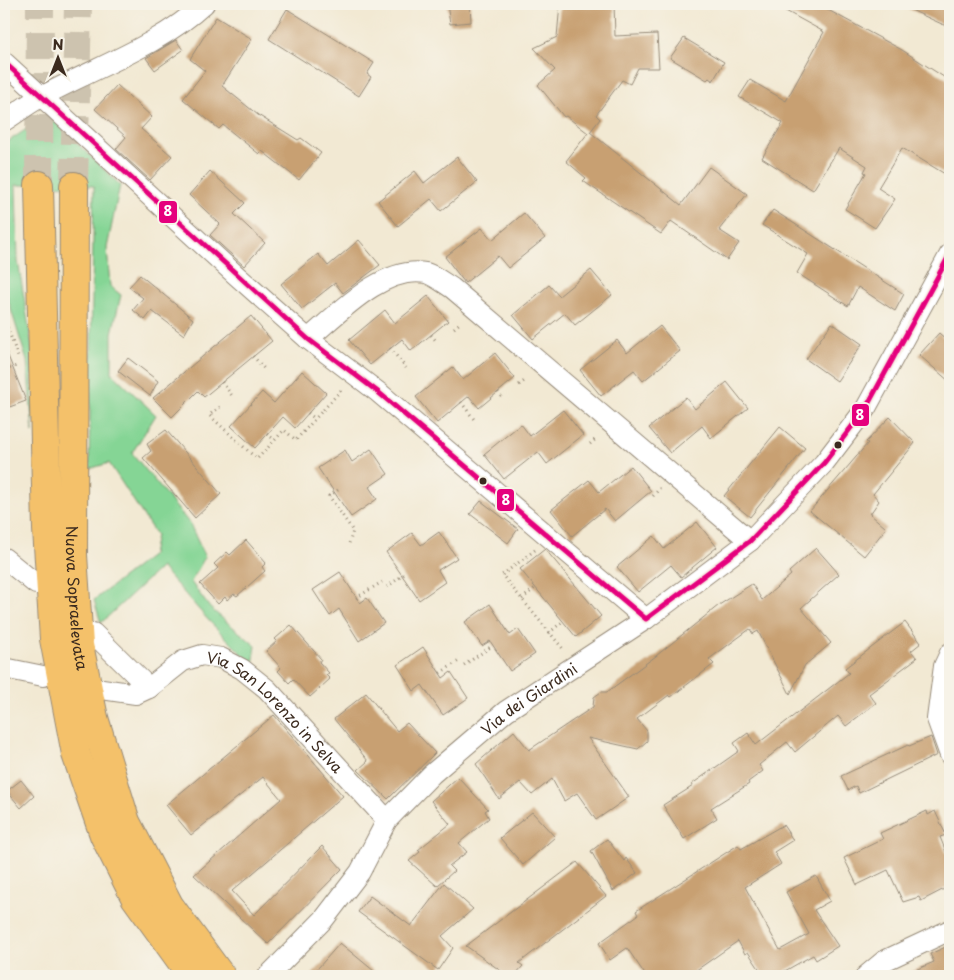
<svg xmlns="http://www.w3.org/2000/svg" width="954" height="980" font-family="'Playpen Sans',sans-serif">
	<rect width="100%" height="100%" fill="#f7f3e8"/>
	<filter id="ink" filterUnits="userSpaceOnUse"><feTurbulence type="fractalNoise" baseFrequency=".02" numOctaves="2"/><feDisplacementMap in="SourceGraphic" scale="10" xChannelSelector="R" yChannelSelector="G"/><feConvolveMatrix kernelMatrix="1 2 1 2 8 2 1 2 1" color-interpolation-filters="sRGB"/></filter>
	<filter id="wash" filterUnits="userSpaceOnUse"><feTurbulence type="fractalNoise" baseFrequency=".0096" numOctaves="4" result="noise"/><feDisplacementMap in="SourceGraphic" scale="20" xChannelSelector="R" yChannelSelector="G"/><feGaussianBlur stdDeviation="1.12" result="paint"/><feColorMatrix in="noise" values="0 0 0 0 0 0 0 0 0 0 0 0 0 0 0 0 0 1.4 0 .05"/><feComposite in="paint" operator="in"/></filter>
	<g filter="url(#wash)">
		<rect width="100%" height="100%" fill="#f2e9d3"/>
		<polygon fill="#85d595" stroke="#60805a" points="48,115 120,185 107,248 110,286 121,295 112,333 112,373 156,415 132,453 190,524 205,557 191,582 210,608 256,646 253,665 210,622 161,567 101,623 94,600 152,555 156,535 109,463 89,469 94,186 16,185 18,261 32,346 33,433 27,361 4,287 4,144"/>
		<g id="blocks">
			<g fill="#c8a072">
				<polygon points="447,4 470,4 471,22 450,24"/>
				<polygon points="560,4 614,4 615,36 657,34 659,68 638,68 630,84 622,80 596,115 600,119 590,132 681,205 709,167 747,194 719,230 739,243 727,260 671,221 661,234 583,181 586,178 566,161 588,133 566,116 564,117 538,85 555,70 534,48 557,37"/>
				<polygon points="773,4 817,4 902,50 950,81 950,177 902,148 878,188 895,199 875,228 845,209 866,173 864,172 867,166 839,148 813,190 762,158 783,123 739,97 750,80 786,101 824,32"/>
				<polygon points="898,4 950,4 950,29 944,25"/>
				<polygon points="287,9 374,63 367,74 371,77 359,96 269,39"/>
				<polygon points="216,17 252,39 222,86 258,115 298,140 301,138 321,153 299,180 262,151 259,154 223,125 219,129 183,99 205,71 190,59"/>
				<polygon points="684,38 724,62 713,81 709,78 707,80 670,58"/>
				<polygon points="176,40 183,50 155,70 146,58"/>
				<polygon points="117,85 152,117 141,129 172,156 150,180 116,149 126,137 95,109"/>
				<polygon points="457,157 477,182 441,211 431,199 398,226 378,201 415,171 424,183"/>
				<polygon points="210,171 245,203 234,214 265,243 244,266 210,235 220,224 189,195"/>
				<polygon points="773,210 904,294 895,311 858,287 848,306 797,273 808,254 762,225"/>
				<polygon points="524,213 545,238 508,268 498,256 465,283 445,257 482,228 492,240"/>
				<polygon points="359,240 380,265 343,293 335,283 302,309 281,284 318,254 328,266"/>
				<polygon points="591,270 612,295 575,325 565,313 533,339 513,315 549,285 559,296"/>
				<polygon points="140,275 193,319 184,335 152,311 145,320 133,310 143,298 129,287"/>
				<polygon points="428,296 448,321 411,351 402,339 370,365 349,340 385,310 395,323"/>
				<polygon points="251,316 272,341 204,397 198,391 172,417 153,398"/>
				<polygon points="832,323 862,344 837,381 806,359"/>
				<polygon points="660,326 680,351 643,381 634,370 601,396 580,370 617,340 627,353"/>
				<polygon points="939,333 950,343 950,382 919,355"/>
				<polygon points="4,346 26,401 4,409"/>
				<polygon points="495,353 515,378 479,408 469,396 437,423 416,397 453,367 463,380"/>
				<polygon points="128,358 158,381 150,396 118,371"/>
				<polygon points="302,371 326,393 295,428 283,417 255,448 231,426 262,392 274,403"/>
				<polygon points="727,382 748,408 711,438 702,426 670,453 649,428 686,397 695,409"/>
				<polygon points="563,410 583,435 547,464 538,452 504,479 484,454 521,424 530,436"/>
				<polygon points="890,417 915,443 873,494 879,501 870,514 886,528 864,556 810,511 868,443 866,442"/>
				<polygon points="780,427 805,448 750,517 724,496"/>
				<polygon points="166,430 221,494 195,518 143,458 151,451 147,444"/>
				<polygon points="371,449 388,474 369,487 377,499 351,517 318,468 345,450 352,462"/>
				<polygon points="631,466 651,491 615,521 605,509 572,536 551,510 589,480 599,492"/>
				<polygon points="481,501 518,529 508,543 470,514"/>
				<polygon points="697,522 717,547 681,577 671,565 638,592 617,567 654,536 664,549"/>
				<polygon points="439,532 457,558 438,570 445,582 419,600 386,552 412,533 421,545"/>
				<polygon points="246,540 266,563 262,567 265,571 237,596 234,594 227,600 225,597 218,604 200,584 218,568 214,564 227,552 230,555"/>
				<polygon points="816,548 839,574 801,608 831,643 805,665 790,694 758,631 753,634 750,629 709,659 714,664 671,697 669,695 637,719 647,731 647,741 638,749 588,738 629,797 596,820 577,793 564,801 552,779 532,795 520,782 499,799 476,764 514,731 529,750 593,707 594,697 601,692 607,692 656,656 719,605 752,584 762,600 791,575 789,572"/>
				<polygon points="545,549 601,616 576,637 520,569"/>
				<polygon points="340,572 360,603 367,598 384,623 359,641 339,609 330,616 313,590"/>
				<polygon points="490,604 510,635 518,629 535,654 510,671 490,641 482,646 465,622"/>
				<polygon points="905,622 921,643 911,651 917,658 869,694 876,703 846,726 838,716 795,752 787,742 759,765 763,771 748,782 749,784 711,808 717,818 684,839 663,805 693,786 692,784 739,751 734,743 748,733 756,745 849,673 845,668"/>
				<polygon points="291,625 321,659 319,662 329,673 326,675 330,679 310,697 293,679 289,683 278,671 281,668 266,651 277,641 275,639"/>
				<polygon points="423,647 443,678 451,672 468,698 443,715 422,685 414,691 397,665"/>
				<polygon points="366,693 397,731 407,723 435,753 388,799 358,770 368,761 334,719"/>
				<polygon points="274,715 343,796 232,891 254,915 322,846 342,869 268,944 194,875 281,799 263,777 191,835 166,805"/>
				<polygon points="931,737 937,755 859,793 856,786 848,790 841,776 908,745 909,746"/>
				<polygon points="458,777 488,809 485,811 489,818 459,843 467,852 449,866 454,871 437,886 409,861 420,852 418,850 450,824 431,801"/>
				<polygon points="21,780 34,796 21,808 7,791"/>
				<polygon points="927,811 928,815 935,811 946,835 940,837 950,862 950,886 921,901 919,897 903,902 888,870 857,885 844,858 883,839 880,833"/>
				<polygon points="532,812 555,837 523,865 500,838"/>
				<polygon points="783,825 793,840 774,852 781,864 745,887 780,950 809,934 786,892 816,876 830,901 814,910 838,946 816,960 813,955 776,976 764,976 748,952 745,954 738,941 688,976 646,976 627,948 610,960 599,943 638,915 636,911 738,845 741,849"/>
				<polygon points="607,839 624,861 626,858 637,873 613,891 591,851"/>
				<polygon points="577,862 606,896 519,963 523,966 514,976 508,976 466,946"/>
				<polygon points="444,883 473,909 442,936 453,948 438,970 358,912 370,896 411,926"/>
				<polygon points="340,943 380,976 311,976"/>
				<polygon points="950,945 950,976 901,976 934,962 930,954"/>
			</g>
		</g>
	</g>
	<g filter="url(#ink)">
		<use href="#blocks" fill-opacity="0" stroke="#968a78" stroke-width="1"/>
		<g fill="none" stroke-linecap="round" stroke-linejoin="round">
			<g stroke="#cdc3af" stroke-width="28" stroke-dasharray="28 14" stroke-linecap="butt">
				<polyline points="39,185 40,4"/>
				<polyline points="74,186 78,4"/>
			</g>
			<defs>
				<g id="minor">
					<polyline points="4,62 237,276 308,339 378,392 646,619"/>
					<path d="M 4,121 C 17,113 29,103 43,96 C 96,67 159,46 204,4"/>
					<path d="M 308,339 C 338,314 383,265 426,273 C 434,275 445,284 452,288 L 750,541"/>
					<polyline points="4,558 36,584"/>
					<polyline points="93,633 149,688 136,694 102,689"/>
					<polyline points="950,653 944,666 937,719 950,755"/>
					<polyline points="4,668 43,676"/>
					<path id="s1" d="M 149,688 L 183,661 L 202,655 L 221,658 L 242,669 L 267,689 L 387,820"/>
					<path id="s2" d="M 268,976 L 324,919 L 360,872 L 387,820 L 432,774 L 506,711 L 646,619 L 750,541 L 786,503 L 824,463 L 866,408 L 950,254"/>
					<polyline points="866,976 884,961 950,930"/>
				</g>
				<g id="highway">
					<polyline points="39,185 47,529 54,639 76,754 104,835 135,897 192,976"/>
					<path id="s3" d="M 74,186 L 73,555 L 79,645 L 94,718 L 126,822 L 169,905 L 221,976"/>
				</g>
			</defs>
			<use href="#minor" stroke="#968a78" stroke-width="22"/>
			<use href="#highway" stroke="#968a78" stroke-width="30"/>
			<g stroke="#968a78" stroke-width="3" stroke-dasharray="1 4" stroke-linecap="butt">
				<polyline points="4,318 18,357"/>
				<polyline points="454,328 461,322"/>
				<polyline points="431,335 437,342"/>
				<polyline points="390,348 406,368"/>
				<polyline points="253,356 266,371"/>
				<polyline points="5,370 19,365"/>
				<polyline points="222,382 233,397"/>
				<polyline points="519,385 527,379"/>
				<polyline points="498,392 503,399"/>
				<polyline points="461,402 476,422"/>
				<polyline points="220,407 209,415 257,459 275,440"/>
				<polyline points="308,413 315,419"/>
				<polyline points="267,434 275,440 284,430 296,440 343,388"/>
				<polyline points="590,444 597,438"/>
				<polyline points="338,490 329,496 353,531 348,547"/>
				<polyline points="653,496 660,488"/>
				<polyline points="535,550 502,575 564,650"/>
				<polyline points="387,587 406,573"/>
				<polyline points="356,598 382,582"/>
				<polyline points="522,599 535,588"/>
				<polyline points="549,633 563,621"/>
				<polyline points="464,665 492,646"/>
				<polyline points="440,673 459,661"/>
			</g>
			<use href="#minor" stroke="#fff" stroke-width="20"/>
			<use href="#highway" stroke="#f4c16b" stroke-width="28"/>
			<defs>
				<polyline id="bus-1" points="4,62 308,339 378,392 646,619 750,541 824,463 866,408 950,254"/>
			</defs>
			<use href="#bus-1" stroke="#f7f3e8" stroke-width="9"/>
			<use href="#bus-1" stroke="#e5007d" stroke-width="5"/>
		</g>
	</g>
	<g fill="#3b2a1e" stroke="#f7f3e8" stroke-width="2">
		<circle cx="838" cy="445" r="4.5"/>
		<circle cx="483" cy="481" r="4.5"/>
	</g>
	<g text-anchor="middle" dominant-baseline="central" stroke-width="4" stroke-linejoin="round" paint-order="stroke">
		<g font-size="15" fill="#3b2a1e" stroke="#f7f3e8">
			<text stroke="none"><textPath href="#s3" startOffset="412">Nuova Sopraelevata</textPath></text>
			<text stroke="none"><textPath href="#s2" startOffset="385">Via dei Giardini</textPath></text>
			<text stroke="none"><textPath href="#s1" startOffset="158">Via San Lorenzo in Selva</textPath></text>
		</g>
	</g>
	<g stroke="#f7f3e8" stroke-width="2">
		<rect x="158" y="200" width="20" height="24" rx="5" fill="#e5007d"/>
		<rect x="851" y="403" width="19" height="24" rx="5" fill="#e5007d"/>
		<rect x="496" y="488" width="19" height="24" rx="5" fill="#e5007d"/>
	</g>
	<g font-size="14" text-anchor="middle" font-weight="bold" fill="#fff">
		<text x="168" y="216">8</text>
		<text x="860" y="420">8</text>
		<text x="506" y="505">8</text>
	</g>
	<rect width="954" height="980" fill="none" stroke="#f7f3e8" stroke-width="20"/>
	<g transform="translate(58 58)" stroke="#f7f3e8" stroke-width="4" paint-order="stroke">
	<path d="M0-4L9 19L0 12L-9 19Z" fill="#3b2a1e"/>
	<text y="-8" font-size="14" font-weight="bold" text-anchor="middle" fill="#3b2a1e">N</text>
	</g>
</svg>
